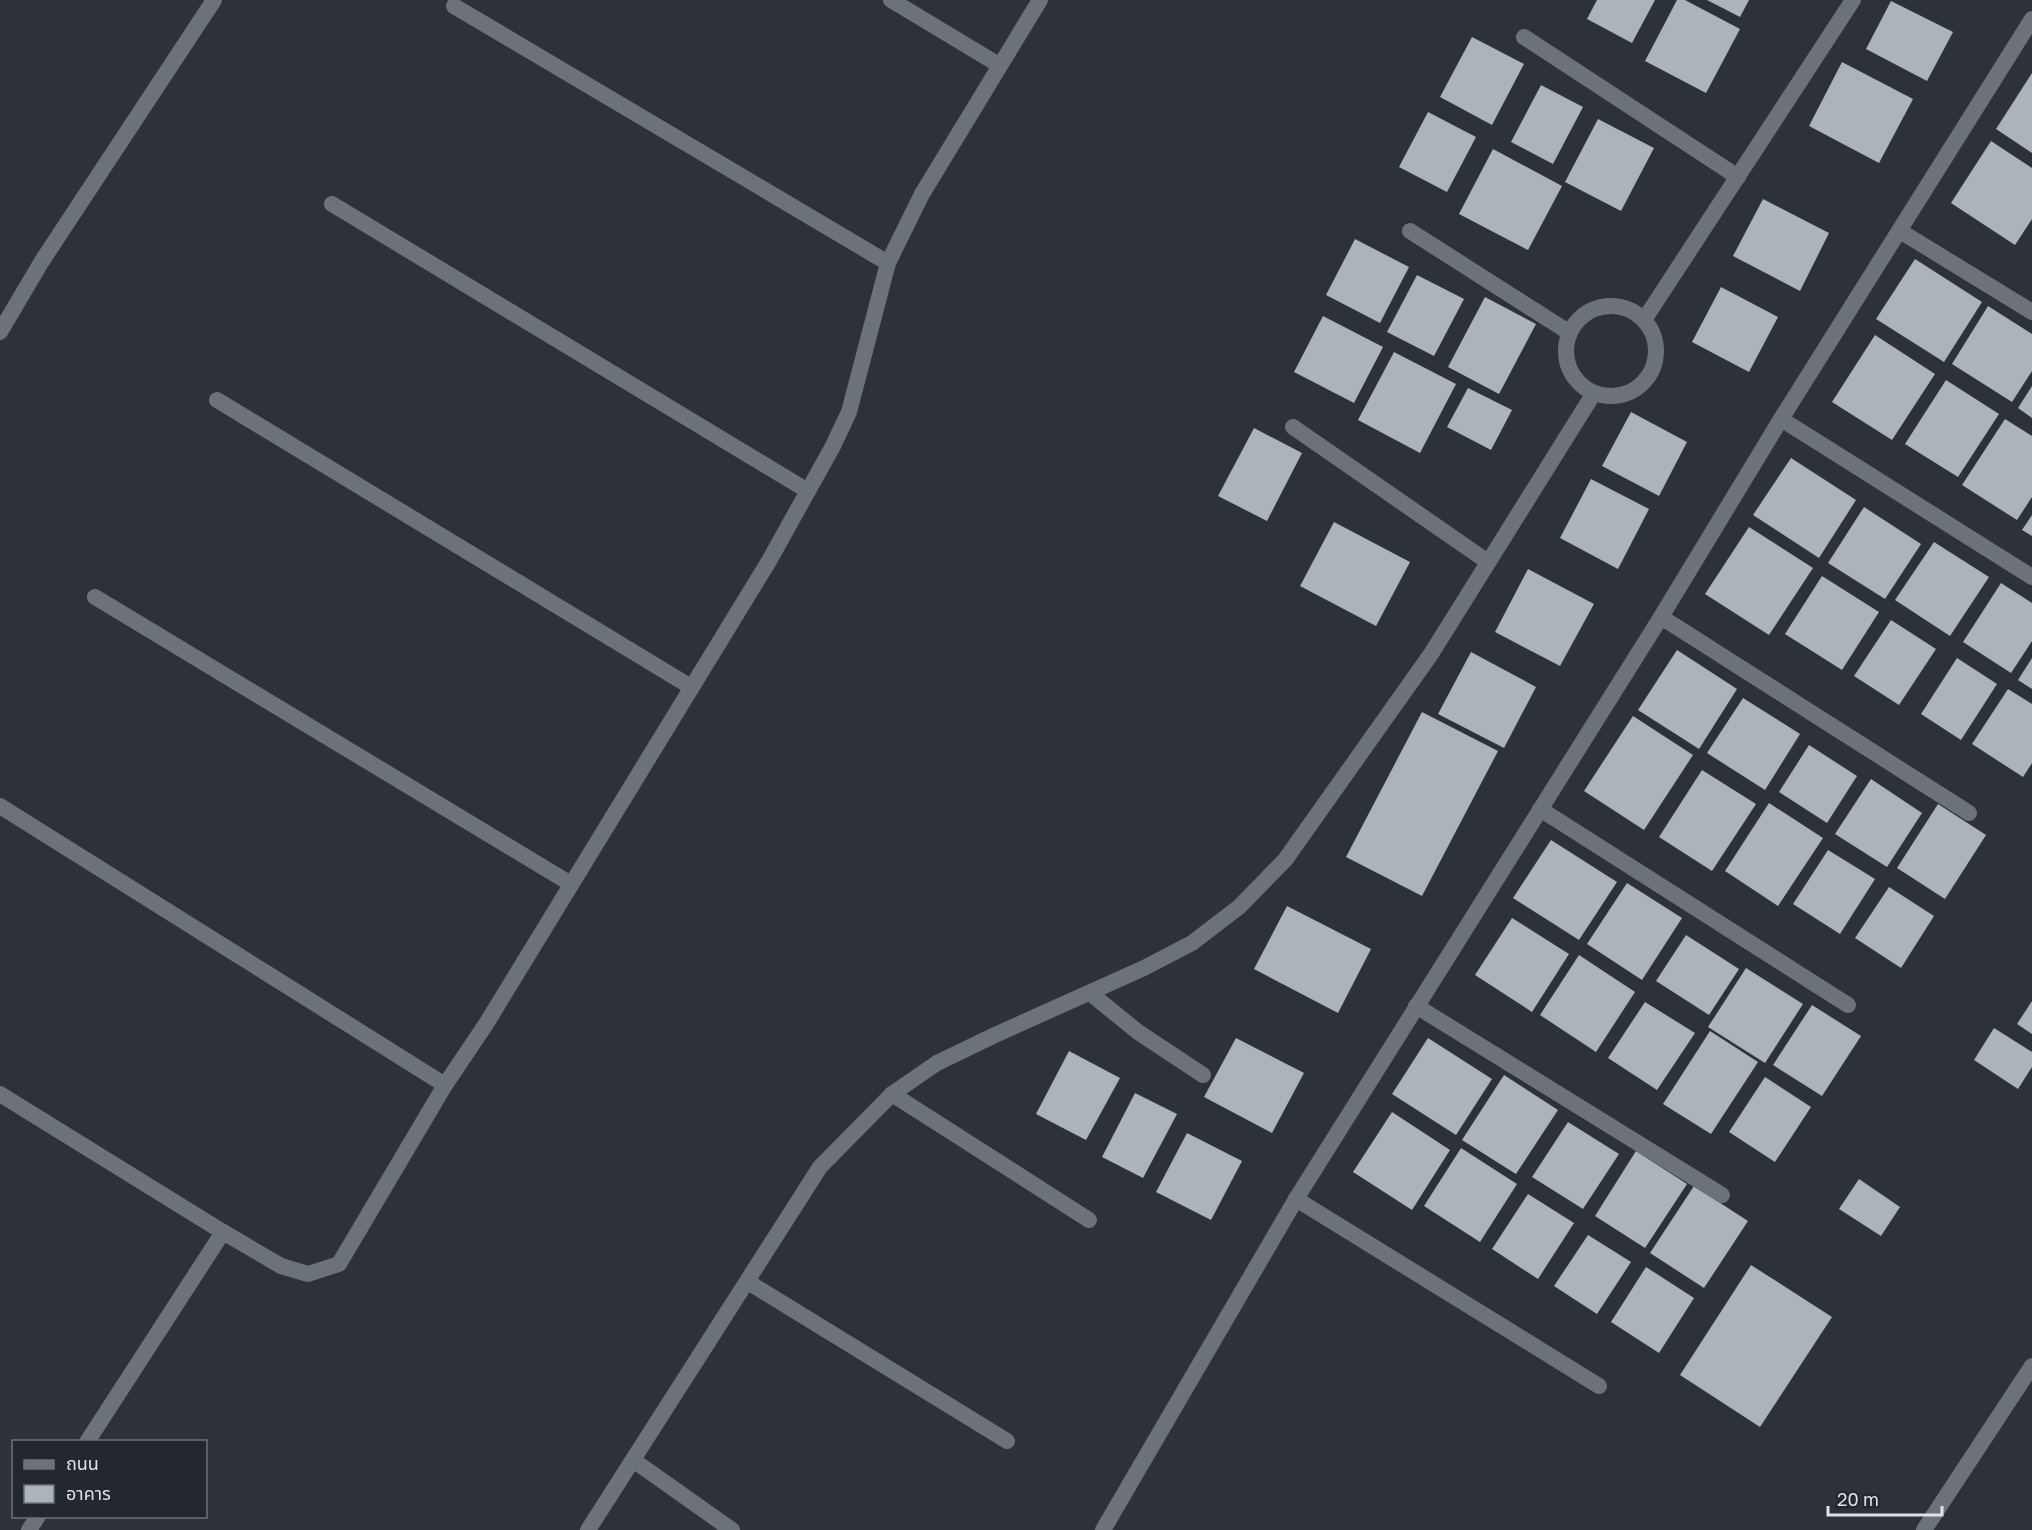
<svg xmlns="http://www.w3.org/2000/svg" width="2032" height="1530" font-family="'Golos Text','Noto Sans Thai',sans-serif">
	<rect width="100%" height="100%" fill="#2c3238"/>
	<g fill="#abb3bb">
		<polygon points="1597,0 1655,0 1632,43 1587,19"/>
		<polygon points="1677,0 1685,0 1740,29 1706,93 1645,61"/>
		<polygon points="1707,0 1749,0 1740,17"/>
		<polygon points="1891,1 1953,32 1927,81 1866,49"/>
		<polygon points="1472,37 1524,64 1492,125 1440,97"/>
		<polygon points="1842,62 1913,99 1879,163 1809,126"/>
		<polygon points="2032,73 2032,153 1996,129"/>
		<polygon points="1541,85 1583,107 1553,164 1511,142"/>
		<polygon points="1428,112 1476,137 1447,192 1399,167"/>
		<polygon points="1598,119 1654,148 1621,211 1565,182"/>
		<polygon points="1991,141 2032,168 2032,219 2015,245 1951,203"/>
		<polygon points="1493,149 1562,186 1528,250 1459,214"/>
		<polygon points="1763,199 1829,233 1800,291 1733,256"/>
		<polygon points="1355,239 1409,267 1380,323 1326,295"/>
		<polygon points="1915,259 1982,302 1944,362 1876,319"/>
		<polygon points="1417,275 1464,299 1434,356 1387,332"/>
		<polygon points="1721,287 1778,317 1749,372 1692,342"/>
		<polygon points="1485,297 1536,324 1499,394 1448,367"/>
		<polygon points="1988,306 2032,334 2032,371 2012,402 1952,364"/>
		<polygon points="1323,316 1383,347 1354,403 1294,372"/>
		<polygon points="1875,335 1935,374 1892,440 1832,402"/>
		<polygon points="1394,352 1456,384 1420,453 1358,420"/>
		<polygon points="1946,380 1999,414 1958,477 1905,444"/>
		<polygon points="2032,386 2032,418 2018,408"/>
		<polygon points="1468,388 1512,410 1491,450 1447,427"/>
		<polygon points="1631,412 1687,442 1659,496 1602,466"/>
		<polygon points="2005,419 2032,436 2032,497 2017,520 1962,485"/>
		<polygon points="1254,428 1302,453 1267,521 1218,496"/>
		<polygon points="1791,458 1856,500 1819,558 1753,515"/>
		<polygon points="1591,479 1649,509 1618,569 1560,538"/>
		<polygon points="1864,507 1921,544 1885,599 1828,563"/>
		<polygon points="2032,515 2032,536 2022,530"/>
		<polygon points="1334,522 1410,562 1376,626 1300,586"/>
		<polygon points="1749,527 1813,568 1769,635 1705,594"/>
		<polygon points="1934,542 1989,577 1950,636 1895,600"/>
		<polygon points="1528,569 1594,604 1560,666 1495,632"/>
		<polygon points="1822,576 1879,612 1842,670 1785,634"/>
		<polygon points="2001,583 2032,603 2032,641 2011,673 1963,642"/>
		<polygon points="1891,620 1936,649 1899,705 1854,676"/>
		<polygon points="1677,650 1737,689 1699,749 1638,710"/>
		<polygon points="1471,652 1536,687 1504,748 1438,714"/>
		<polygon points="1957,658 1997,684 1961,740 1921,714"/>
		<polygon points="2032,658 2032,689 2018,680"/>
		<polygon points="2008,689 2032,704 2032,763 2023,777 1972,744"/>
		<polygon points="1743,698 1800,734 1765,790 1707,753"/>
		<polygon points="1422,712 1498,751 1422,896 1346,857"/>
		<polygon points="1633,716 1693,755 1644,830 1584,791"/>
		<polygon points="1809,745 1857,776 1827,823 1779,792"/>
		<polygon points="1702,770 1756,804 1712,871 1659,837"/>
		<polygon points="1871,779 1922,813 1887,867 1835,834"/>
		<polygon points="1769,803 1823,838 1778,906 1725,871"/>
		<polygon points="1938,804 1986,835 1945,899 1897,868"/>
		<polygon points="1551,840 1617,882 1579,940 1513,898"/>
		<polygon points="1828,850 1875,879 1840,934 1793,904"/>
		<polygon points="1627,883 1682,918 1642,980 1587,944"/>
		<polygon points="1889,887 1934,916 1901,968 1855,938"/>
		<polygon points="1287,906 1371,949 1338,1013 1254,969"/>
		<polygon points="1512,918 1569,954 1532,1012 1475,975"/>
		<polygon points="1686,935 1739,969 1709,1015 1656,981"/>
		<polygon points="1579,955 1635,992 1596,1052 1540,1015"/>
		<polygon points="1746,968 1803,1004 1765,1063 1708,1027"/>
		<polygon points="2032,1001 2032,1034 2017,1024"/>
		<polygon points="1645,1002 1695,1033 1657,1090 1608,1058"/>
		<polygon points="1812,1005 1861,1036 1822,1096 1773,1065"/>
		<polygon points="1994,1028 2032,1052 2032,1067 2018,1089 1974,1060"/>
		<polygon points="1710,1031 1758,1062 1711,1134 1663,1104"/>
		<polygon points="1236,1038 1304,1073 1272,1133 1204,1097"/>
		<polygon points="1428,1038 1492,1079 1456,1135 1392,1094"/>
		<polygon points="1069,1051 1120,1078 1086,1140 1036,1114"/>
		<polygon points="1504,1075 1558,1110 1516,1174 1462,1140"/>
		<polygon points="1765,1077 1811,1107 1775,1162 1729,1132"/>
		<polygon points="1135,1093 1177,1114 1143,1178 1102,1157"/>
		<polygon points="1392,1112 1450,1150 1412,1210 1353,1172"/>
		<polygon points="1568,1122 1619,1154 1583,1209 1532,1177"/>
		<polygon points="1187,1133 1242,1161 1211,1220 1156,1192"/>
		<polygon points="1461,1148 1517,1184 1480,1242 1424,1206"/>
		<polygon points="1636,1151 1687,1184 1645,1248 1595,1216"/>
		<polygon points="1859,1179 1900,1207 1881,1236 1839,1209"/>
		<polygon points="1694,1186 1748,1221 1704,1288 1650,1253"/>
		<polygon points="1528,1194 1574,1223 1538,1279 1492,1249"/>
		<polygon points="1588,1235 1631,1262 1597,1314 1554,1286"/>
		<polygon points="1751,1265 1832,1317 1760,1427 1680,1375"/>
		<polygon points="1646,1267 1694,1298 1659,1353 1611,1322"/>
	</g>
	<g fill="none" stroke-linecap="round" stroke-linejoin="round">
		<g stroke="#6b727a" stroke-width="16">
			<polyline points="891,0 999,65"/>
			<polyline points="454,6 888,263"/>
			<polyline points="1524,37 1738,177"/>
			<polyline points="332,204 808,491"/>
			<polyline points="1410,231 1570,333"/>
			<polyline points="1900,231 2032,312"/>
			<circle cx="1611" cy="351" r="45"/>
			<polyline points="1644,320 1853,0"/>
			<polyline points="0,332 42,261 214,0"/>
			<polyline points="217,400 691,687"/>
			<polyline points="1781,419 2032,577"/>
			<polyline points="1293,427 1488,562"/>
			<polyline points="95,597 571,884"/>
			<polyline points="1661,617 1969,813"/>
			<polyline points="0,806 445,1085"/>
			<polyline points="1540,809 1848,1005"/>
			<polyline points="1090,993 1138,1032 1203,1075"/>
			<polyline points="1416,1006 1722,1195"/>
			<polyline points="0,1094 223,1232"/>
			<polyline points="892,1094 1089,1220"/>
			<polyline points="1296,1199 1599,1386"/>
			<polyline points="748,1282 1007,1441"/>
			<polyline points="87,1442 223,1232 281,1266 308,1274 339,1264 445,1085 486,1024 769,561 833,446 849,412 888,263 922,194 1040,0"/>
			<polyline points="633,1460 732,1530"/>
			<polyline points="29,1530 38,1516"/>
			<polyline points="588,1530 820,1167 892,1094 937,1063 995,1035 1144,968 1192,943 1239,907 1285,860 1431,654 1594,393"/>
			<polyline points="1103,1530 1296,1199 1661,617 1781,419 2032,19"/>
		</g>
		<polyline stroke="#6b727a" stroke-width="16" points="1924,1530 2032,1366"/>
	</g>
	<rect x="12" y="1440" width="195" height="78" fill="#22282e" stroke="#6d7278" stroke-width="1.5"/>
	<rect x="24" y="1460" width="30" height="9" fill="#6b727a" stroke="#6d7278" stroke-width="1.5"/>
	<text x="66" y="1470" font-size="18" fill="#dee2e6">ถนน</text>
	<rect x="24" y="1485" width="30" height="18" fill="#abb3bb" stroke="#6d7278" stroke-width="1.5"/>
	<text x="66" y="1500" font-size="18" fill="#dee2e6">อาคาร</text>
	<path d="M1828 1506v9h114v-9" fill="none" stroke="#dee2e6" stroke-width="3"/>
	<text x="1837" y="1506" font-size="18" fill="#dee2e6" stroke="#22282e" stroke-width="4.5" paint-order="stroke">20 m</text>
</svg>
